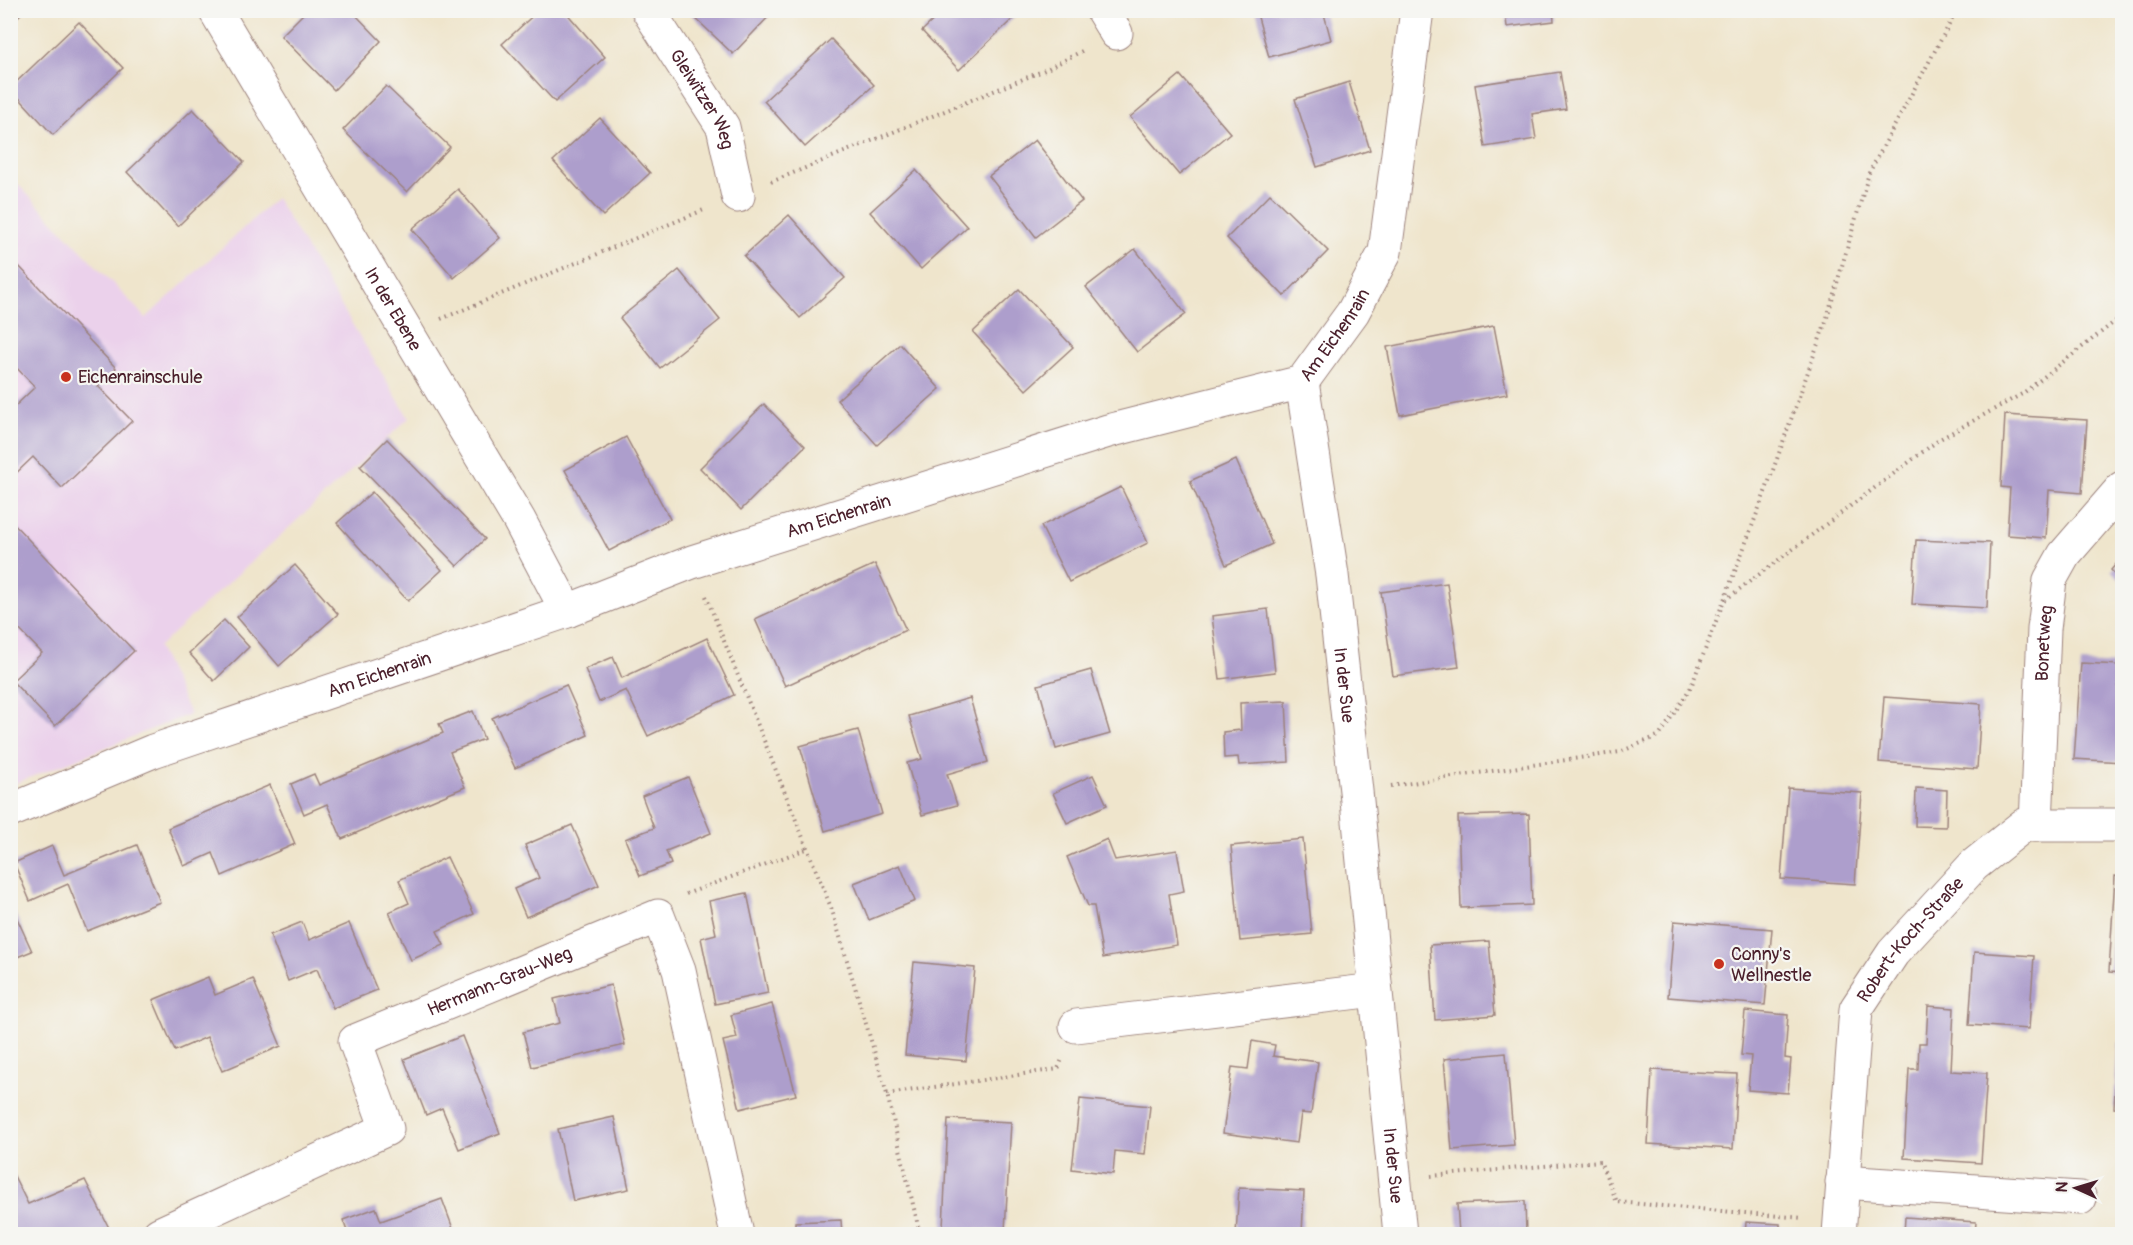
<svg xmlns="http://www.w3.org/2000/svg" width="2133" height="1245" font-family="Pangolin,sans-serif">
	<rect width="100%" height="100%" fill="#f6f6f2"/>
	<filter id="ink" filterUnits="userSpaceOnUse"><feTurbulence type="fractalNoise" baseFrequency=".0167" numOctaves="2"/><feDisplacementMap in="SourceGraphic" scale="12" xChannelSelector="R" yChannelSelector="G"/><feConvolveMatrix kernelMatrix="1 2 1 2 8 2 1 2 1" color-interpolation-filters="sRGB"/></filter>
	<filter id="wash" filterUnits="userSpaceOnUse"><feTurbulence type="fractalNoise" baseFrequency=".008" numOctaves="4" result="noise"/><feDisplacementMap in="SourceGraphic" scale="24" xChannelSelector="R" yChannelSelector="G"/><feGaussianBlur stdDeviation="1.35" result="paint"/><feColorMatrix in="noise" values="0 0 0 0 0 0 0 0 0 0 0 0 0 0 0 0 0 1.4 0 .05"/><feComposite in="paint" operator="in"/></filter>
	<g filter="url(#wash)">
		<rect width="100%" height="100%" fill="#efe5cc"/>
		<polygon fill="#ebd1eb" points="10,176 146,318 276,198 409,418 158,647 190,714 11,785"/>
		<g id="blocks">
			<g fill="#ad9ecc">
				<polygon points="10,10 25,10 10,24"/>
				<polygon points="307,10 351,10 381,41 334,90 281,36"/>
				<polygon points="539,10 564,10 605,57 555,102 502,44"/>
				<polygon points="690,10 775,10 733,54 689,12"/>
				<polygon points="944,10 1022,10 959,70 922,31"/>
				<polygon points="1256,10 1323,10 1331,40 1269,57"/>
				<polygon points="1505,10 1553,10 1554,21 1507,27"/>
				<polygon points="79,22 123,68 53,135 10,88"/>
				<polygon points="831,39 874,85 805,147 764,101"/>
				<polygon points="1560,72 1566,109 1532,114 1536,139 1485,147 1475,85"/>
				<polygon points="1180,75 1230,133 1179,175 1130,117"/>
				<polygon points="1349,82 1370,150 1317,167 1295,99"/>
				<polygon points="386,86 450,147 407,192 343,130"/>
				<polygon points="193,109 244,162 178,226 127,172"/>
				<polygon points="600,118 650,173 603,216 553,161"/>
				<polygon points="1035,140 1082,201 1036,237 989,176"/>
				<polygon points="916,170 967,227 921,269 870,212"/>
				<polygon points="458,189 500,238 454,278 412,229"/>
				<polygon points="1270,194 1328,251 1284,296 1227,238"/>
				<polygon points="789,215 845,278 800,318 744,256"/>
				<polygon points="1135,249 1186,314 1137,352 1086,287"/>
				<polygon points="16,263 116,368 98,386 132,421 62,488 33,457 10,479 10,411 35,387 10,361 10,269"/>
				<polygon points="679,270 720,320 660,368 620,318"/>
				<polygon points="1019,289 1073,347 1026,390 973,332"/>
				<polygon points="1494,326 1507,394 1400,415 1387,347"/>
				<polygon points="900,344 940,389 877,445 837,400"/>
				<polygon points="764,404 805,446 741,510 700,468"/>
				<polygon points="2005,415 2087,420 2082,493 2049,490 2046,538 2007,535 2010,488 2001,487"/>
				<polygon points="626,437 670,519 609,551 565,470"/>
				<polygon points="387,439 485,539 457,566 360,466"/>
				<polygon points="1236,460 1272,544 1226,565 1190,481"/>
				<polygon points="1121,487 1148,543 1069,582 1041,526"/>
				<polygon points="372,492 442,570 408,601 337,523"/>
				<polygon points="10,520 134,651 55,726 12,681 42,653 10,620"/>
				<polygon points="1916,540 1990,543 1987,608 1912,604"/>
				<polygon points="2122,557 2122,582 2111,570"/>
				<polygon points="875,564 906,630 785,686 755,619"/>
				<polygon points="295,565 338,614 279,666 237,617"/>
				<polygon points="1447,583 1459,667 1393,676 1381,592"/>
				<polygon points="1268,609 1275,672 1220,679 1212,616"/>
				<polygon points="224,620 249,647 214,681 189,653"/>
				<polygon points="707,638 734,695 648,736 626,690 599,702 585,669 613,657 622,678"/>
				<polygon points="2081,663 2120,665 2117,704 2122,704 2122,762 2074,759"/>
				<polygon points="1091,670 1110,734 1056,749 1038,685"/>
				<polygon points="566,685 588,735 515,768 492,718"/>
				<polygon points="1884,697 1981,704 1977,769 1879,762"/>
				<polygon points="970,698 988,762 947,774 957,805 922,815 907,763 922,759 909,716"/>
				<polygon points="1286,701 1289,762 1239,765 1238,757 1224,758 1223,732 1241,730 1240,703"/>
				<polygon points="473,711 484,739 450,752 465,787 342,839 327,804 304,814 291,784 314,774 319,785 443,733 439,724"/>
				<polygon points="858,730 882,814 825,831 800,746"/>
				<polygon points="1093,775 1107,805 1067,823 1053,793"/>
				<polygon points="688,777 711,833 666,851 671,864 640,876 625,839 654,828 642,796"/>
				<polygon points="270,785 295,844 222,876 213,853 184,866 168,828"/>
				<polygon points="1788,788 1862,793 1855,884 1781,879"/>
				<polygon points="1916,788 1947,790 1946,827 1915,826"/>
				<polygon points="1529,814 1532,905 1461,908 1458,816"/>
				<polygon points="572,825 599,885 526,917 514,889 539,878 525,845"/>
				<polygon points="1107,839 1115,860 1177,850 1184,891 1169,894 1177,945 1103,958 1094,906 1088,906 1067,857"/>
				<polygon points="1303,839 1312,934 1240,941 1231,846"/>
				<polygon points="137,845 160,902 87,931 68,884 30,901 14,863 52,846 64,875"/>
				<polygon points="447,857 474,914 437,931 444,945 411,960 389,912 409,903 399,880"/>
				<polygon points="900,865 915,901 869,920 854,883"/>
				<polygon points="2115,876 2122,877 2122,973 2109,972"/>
				<polygon points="747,893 768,993 715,1004 701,938 716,934 709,901"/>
				<polygon points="10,903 32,951 10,960"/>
				<polygon points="1674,921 1772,929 1765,1005 1668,997"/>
				<polygon points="302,922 309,940 349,923 377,990 333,1008 317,969 288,981 270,935"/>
				<polygon points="1489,941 1495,1015 1435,1020 1430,945"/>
				<polygon points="1974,952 2034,956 2029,1029 1969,1025"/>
				<polygon points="914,962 975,968 966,1061 905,1055"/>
				<polygon points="208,977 215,995 253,979 281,1046 222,1071 207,1037 175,1051 153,1000"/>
				<polygon points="611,985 625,1045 532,1067 523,1032 560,1023 554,999"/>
				<polygon points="772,1004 796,1095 740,1109 723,1041 737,1038 731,1015"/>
				<polygon points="1928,1006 1954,1008 1951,1071 1987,1073 1981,1163 1904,1158 1909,1069 1918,1069 1919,1043 1926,1043"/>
				<polygon points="1745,1011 1788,1015 1785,1058 1791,1059 1788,1093 1748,1090 1751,1056 1741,1055"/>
				<polygon points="462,1036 500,1133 459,1149 442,1108 426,1115 404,1059"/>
				<polygon points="1252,1041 1275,1045 1273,1056 1318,1062 1311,1114 1301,1113 1297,1143 1223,1133 1232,1067 1248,1069"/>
				<polygon points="2118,1042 2122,1042 2122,1109 2114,1108"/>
				<polygon points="1506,1053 1514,1145 1452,1150 1444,1059"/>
				<polygon points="1652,1070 1737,1074 1733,1149 1648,1144"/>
				<polygon points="1080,1099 1150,1106 1145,1154 1115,1151 1113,1174 1072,1169"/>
				<polygon points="614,1117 629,1189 573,1201 558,1129"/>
				<polygon points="948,1119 1011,1122 1005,1231 943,1228"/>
				<polygon points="10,1168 28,1204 85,1180 112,1234 10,1234"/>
				<polygon points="1239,1188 1304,1191 1302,1234 1236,1234"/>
				<polygon points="442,1199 455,1234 348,1234 343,1220 376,1208 381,1221"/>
				<polygon points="1525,1201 1526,1234 1459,1234 1457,1204"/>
				<polygon points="1905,1217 1976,1222 1975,1234 1904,1234"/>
				<polygon points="841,1220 842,1234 795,1234 795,1222"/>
				<polygon points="1746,1222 1780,1224 1780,1234 1745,1234"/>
			</g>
		</g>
	</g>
	<g filter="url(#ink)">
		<use href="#blocks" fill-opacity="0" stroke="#9c827c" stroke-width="1.5"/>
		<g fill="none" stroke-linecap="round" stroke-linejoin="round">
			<defs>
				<g id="minor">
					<path id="s1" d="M 215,10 L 519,520 L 567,611"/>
					<path id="s2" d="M 648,10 L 723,127 L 738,196"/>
					<polyline points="1102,10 1116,33"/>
					<path id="s3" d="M 1302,382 L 1332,575 L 1356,791 L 1400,1234"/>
					<path id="s4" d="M 10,811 L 153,751 L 567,611 L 692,562 L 1108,431 L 1302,382 L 1353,312 L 1385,252 L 1417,10"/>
					<path id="s5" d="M 2036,825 L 2044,629 L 2050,580 L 2064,555 L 2122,488"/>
					<polyline points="1076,1026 1375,990"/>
					<polyline points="1842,1182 2080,1198"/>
					<path id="s6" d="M 159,1234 L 387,1129 L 355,1041 L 658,916 L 679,970 L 737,1234"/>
					<path id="s7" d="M 1839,1234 L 1856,1009 L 1893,953 L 1974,865 L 2024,825 L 2122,825"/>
				</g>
			</defs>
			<use href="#minor" stroke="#9c827c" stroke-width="35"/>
			<g stroke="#9c827c" stroke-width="4" stroke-dasharray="1.5 4.5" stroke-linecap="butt">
				<polyline points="771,182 1045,70 1084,50"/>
				<polyline points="441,319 706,209"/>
				<polyline points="706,596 832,910 887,1094 920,1234"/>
				<polyline points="1725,600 1940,439 2022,394 2122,316"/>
				<polyline points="1391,786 1620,752 1660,735 1691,687 1767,487 1826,321 1869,173 1957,10"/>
				<polyline points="686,894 809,848"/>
				<polyline points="887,1094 1058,1069 1062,1059"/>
				<polyline points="1431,1176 1600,1161 1617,1202 1803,1218"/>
			</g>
			<use href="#minor" stroke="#fff" stroke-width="33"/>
		</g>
	</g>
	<g fill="#c8321e" stroke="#f6f6f2" stroke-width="2">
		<circle cx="66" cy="377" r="6"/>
		<circle cx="1719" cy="964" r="6"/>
	</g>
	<g text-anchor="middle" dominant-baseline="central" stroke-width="4.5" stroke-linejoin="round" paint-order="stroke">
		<g font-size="18" fill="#4a1f2b" stroke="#f6f6f2">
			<text stroke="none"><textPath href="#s2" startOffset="105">Gleiwitzer Weg</textPath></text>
			<text stroke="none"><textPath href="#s1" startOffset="348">In der Ebene</textPath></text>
			<text stroke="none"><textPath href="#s4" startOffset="1420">Am Eichenrain</textPath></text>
			<text stroke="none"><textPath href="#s4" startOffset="880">Am Eichenrain</textPath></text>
			<text stroke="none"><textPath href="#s5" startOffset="182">Bonetweg</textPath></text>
			<text stroke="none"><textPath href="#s4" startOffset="394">Am Eichenrain</textPath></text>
			<text stroke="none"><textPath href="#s3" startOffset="306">In der Sue</textPath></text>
			<text stroke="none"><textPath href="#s7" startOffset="314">Robert-Koch-Straße</textPath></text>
			<text stroke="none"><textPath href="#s6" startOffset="501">Hermann-Grau-Weg</textPath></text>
			<text stroke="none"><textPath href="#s3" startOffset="789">In der Sue</textPath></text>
		</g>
		<g font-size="18" fill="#4a1f2b" stroke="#f6f6f2" text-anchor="start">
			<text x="78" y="377">Eichenrainschule</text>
			<text x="1731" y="954">Conny's<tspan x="1731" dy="21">Wellnestle</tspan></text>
		</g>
	</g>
	<rect width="2133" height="1245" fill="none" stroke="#f6f6f2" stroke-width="36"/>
	<g transform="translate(2076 1188) rotate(274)" stroke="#f6f6f2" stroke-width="4.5" paint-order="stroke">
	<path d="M0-4.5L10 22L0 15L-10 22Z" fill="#4a1f2b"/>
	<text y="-9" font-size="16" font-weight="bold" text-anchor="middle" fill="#4a1f2b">N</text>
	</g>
</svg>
